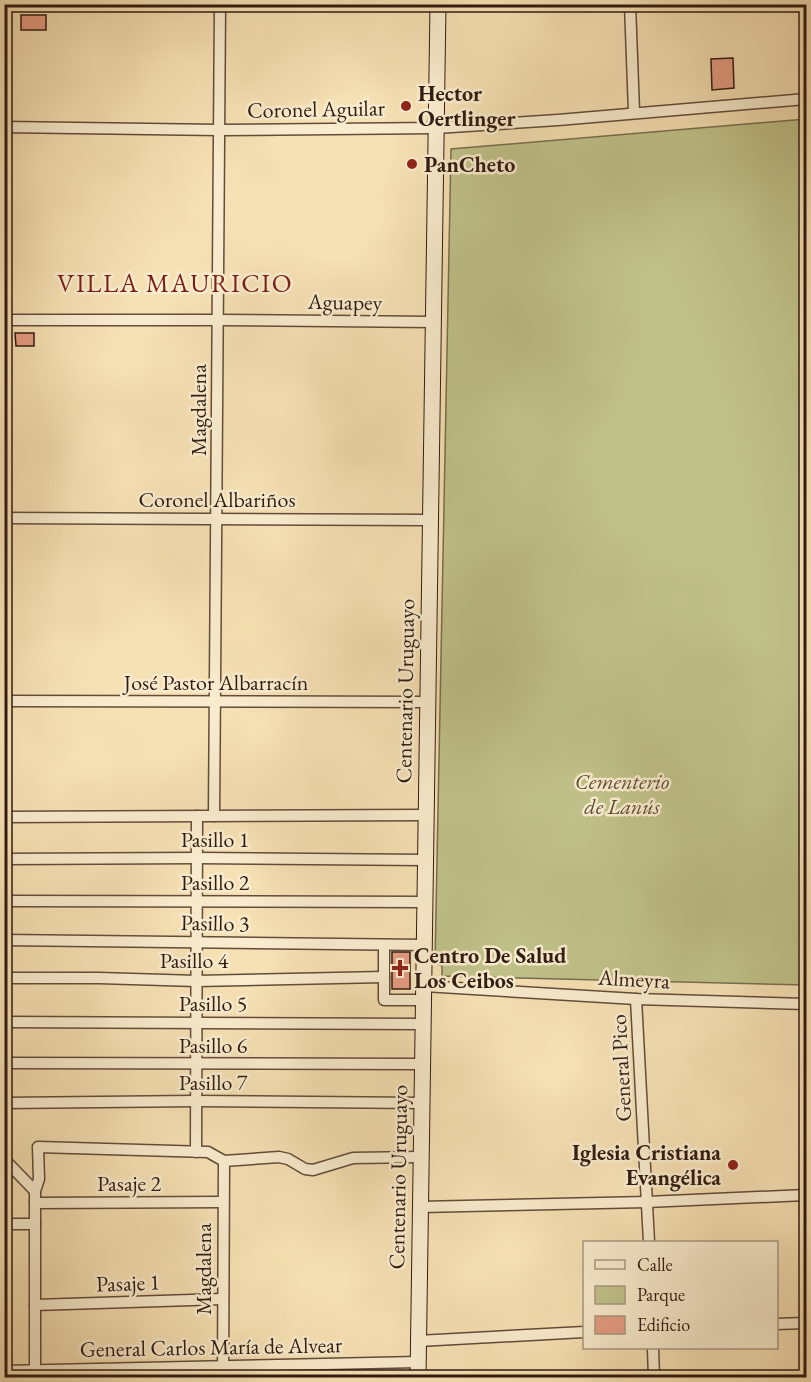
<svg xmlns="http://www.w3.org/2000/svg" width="811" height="1382" font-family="'EB Garamond',serif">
	<rect width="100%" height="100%" fill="#f6e1b4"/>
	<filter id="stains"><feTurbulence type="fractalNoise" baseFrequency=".00333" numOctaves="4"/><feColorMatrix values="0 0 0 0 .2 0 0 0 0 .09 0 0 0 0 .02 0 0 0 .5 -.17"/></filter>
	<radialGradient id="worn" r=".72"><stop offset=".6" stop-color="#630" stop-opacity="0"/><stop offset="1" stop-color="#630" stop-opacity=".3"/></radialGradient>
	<polygon fill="#c0c28a" stroke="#786e4e" stroke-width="1.5" points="806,119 806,985 442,976 442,966 435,963 451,149"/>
	<g fill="#e69d83" stroke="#301b11" stroke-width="1.5">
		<rect x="21" y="15" width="25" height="15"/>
		<polygon points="733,58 734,88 712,90 711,59"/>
		<polygon points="15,333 34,333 34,346 16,346"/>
		<rect x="392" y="952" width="18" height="37"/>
	</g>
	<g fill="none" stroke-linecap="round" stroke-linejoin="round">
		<defs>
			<g id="street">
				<polyline points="630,4 634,112"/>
				<polyline points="4,127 219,130 436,128 558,120 806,99"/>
				<polyline points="4,320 218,320 433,322"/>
				<polyline points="4,518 430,520"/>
				<polyline points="4,701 427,702"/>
				<polyline points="214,816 220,4"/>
				<polyline points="4,817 426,815"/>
				<polyline points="4,859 197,858 425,860"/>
				<polyline points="4,901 425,902"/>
				<polyline points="4,940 424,945"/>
				<polyline points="384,945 384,1000 423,1000"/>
				<polyline points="4,978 99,978 197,981 384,977"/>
				<polyline points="424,986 636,999 806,1004"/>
				<polyline points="636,999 649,1242"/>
				<polyline points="4,1022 422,1024"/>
				<polyline points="4,1063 421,1064"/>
				<polyline points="4,1103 196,1101 421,1103"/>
				<polyline points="196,1152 197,816"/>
				<polyline points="4,1159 35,1191"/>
				<polyline points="35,1203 223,1202"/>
				<polyline points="420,1207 647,1202 806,1195"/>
				<polyline points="4,1224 35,1224"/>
				<polyline points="35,1305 223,1299"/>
				<polyline points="776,1324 806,1323"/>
				<polyline points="418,1341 584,1332"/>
				<polyline points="653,1348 654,1378"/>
				<polyline points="4,1371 418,1362"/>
				<polyline points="35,1378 35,1191 39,1179 38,1147 208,1152 224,1161 279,1157 288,1159 305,1169 313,1170 353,1158 420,1157"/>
				<polyline points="223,1378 224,1161"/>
			</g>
			<polyline id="secondary" points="418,1378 438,4"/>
		</defs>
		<use href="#street" stroke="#624c3a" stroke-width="13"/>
		<use href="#secondary" stroke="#301b11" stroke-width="17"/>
		<use href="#street" stroke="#f9ecce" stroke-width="10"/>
		<use href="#secondary" stroke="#f9ecce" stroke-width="15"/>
	</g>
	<g fill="#8f2418" stroke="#f9ecce" stroke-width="2">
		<circle cx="406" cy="106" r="6"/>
		<circle cx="412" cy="164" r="6"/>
		<path d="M397 959h6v6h6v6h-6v6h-6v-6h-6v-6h6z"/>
		<circle cx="733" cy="1165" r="6"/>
	</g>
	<g text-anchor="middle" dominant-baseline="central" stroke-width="5" stroke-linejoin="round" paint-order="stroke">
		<g font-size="22" font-weight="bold" fill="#301b11" stroke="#f9ecce" text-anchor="start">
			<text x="418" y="93">Hector<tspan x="418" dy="25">Oertlinger</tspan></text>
			<text x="424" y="164">PanCheto</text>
			<text x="414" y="955">Centro De Salud<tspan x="414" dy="25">Los Ceibos</tspan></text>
			<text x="721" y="1152" text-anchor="end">Iglesia Cristiana<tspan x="721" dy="25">Evangélica</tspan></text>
		</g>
		<g font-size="22" fill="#301b11" stroke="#f9ecce">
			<text transform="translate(316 109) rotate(-1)">Coronel Aguilar</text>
			<text transform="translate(345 302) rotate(1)">Aguapey</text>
			<text transform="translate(198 410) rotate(-90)">Magdalena</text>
			<text x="217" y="499">Coronel Albariños</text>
			<text x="216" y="682">José Pastor Albarracín</text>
			<text transform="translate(405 691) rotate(-89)">Centenario Uruguayo</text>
			<text x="215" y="839">Pasillo 1</text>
			<text x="215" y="882">Pasillo 2</text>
			<text transform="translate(215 923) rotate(1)">Pasillo 3</text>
			<text x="194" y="960">Pasillo 4</text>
			<text transform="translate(634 979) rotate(3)">Almeyra</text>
			<text x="213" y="1003">Pasillo 5</text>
			<text x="213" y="1045">Pasillo 6</text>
			<text transform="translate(621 1068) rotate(-93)">General Pico</text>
			<text x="213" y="1082">Pasillo 7</text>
			<text transform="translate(398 1177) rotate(-89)">Centenario Uruguayo</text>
			<text x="129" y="1183">Pasaje 2</text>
			<text transform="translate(203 1269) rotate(-90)">Magdalena</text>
			<text transform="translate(128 1283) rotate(-2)">Pasaje 1</text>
			<text transform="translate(211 1347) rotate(-1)">General Carlos María de Alvear</text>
		</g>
		<g font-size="22" font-style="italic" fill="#5b4d35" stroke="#f9ecce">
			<text x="622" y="781">Cementerio<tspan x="622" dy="25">de Lanús</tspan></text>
		</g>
		<g font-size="26" letter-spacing="1.5" fill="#7a1f14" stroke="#f9ecce">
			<text x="175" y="283">VILLA MAURICIO</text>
		</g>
	</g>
	<rect width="811" height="1382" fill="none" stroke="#f6e1b4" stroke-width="24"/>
	<rect x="6" y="6" width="799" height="1370" fill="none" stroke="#301b11" stroke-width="3"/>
	<rect x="12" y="12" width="787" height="1358" fill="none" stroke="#301b11" stroke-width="1.5"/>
	<rect x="583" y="1241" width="195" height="108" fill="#f9ecce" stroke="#a99882" stroke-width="1.5"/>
	<rect x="595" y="1260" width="30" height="9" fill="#f9ecce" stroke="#a99882" stroke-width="1.5"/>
	<text x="637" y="1271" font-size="18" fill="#301b11">Calle</text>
	<rect x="595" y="1286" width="30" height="18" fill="#c0c28a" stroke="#a99882" stroke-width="1.5"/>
	<text x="637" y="1301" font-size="18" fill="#301b11">Parque</text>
	<rect x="595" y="1316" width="30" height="18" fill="#e69d83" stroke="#a99882" stroke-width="1.5"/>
	<text x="637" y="1331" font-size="18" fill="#301b11">Edificio</text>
	<rect width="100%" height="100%" filter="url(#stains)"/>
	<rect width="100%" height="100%" fill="url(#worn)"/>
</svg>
